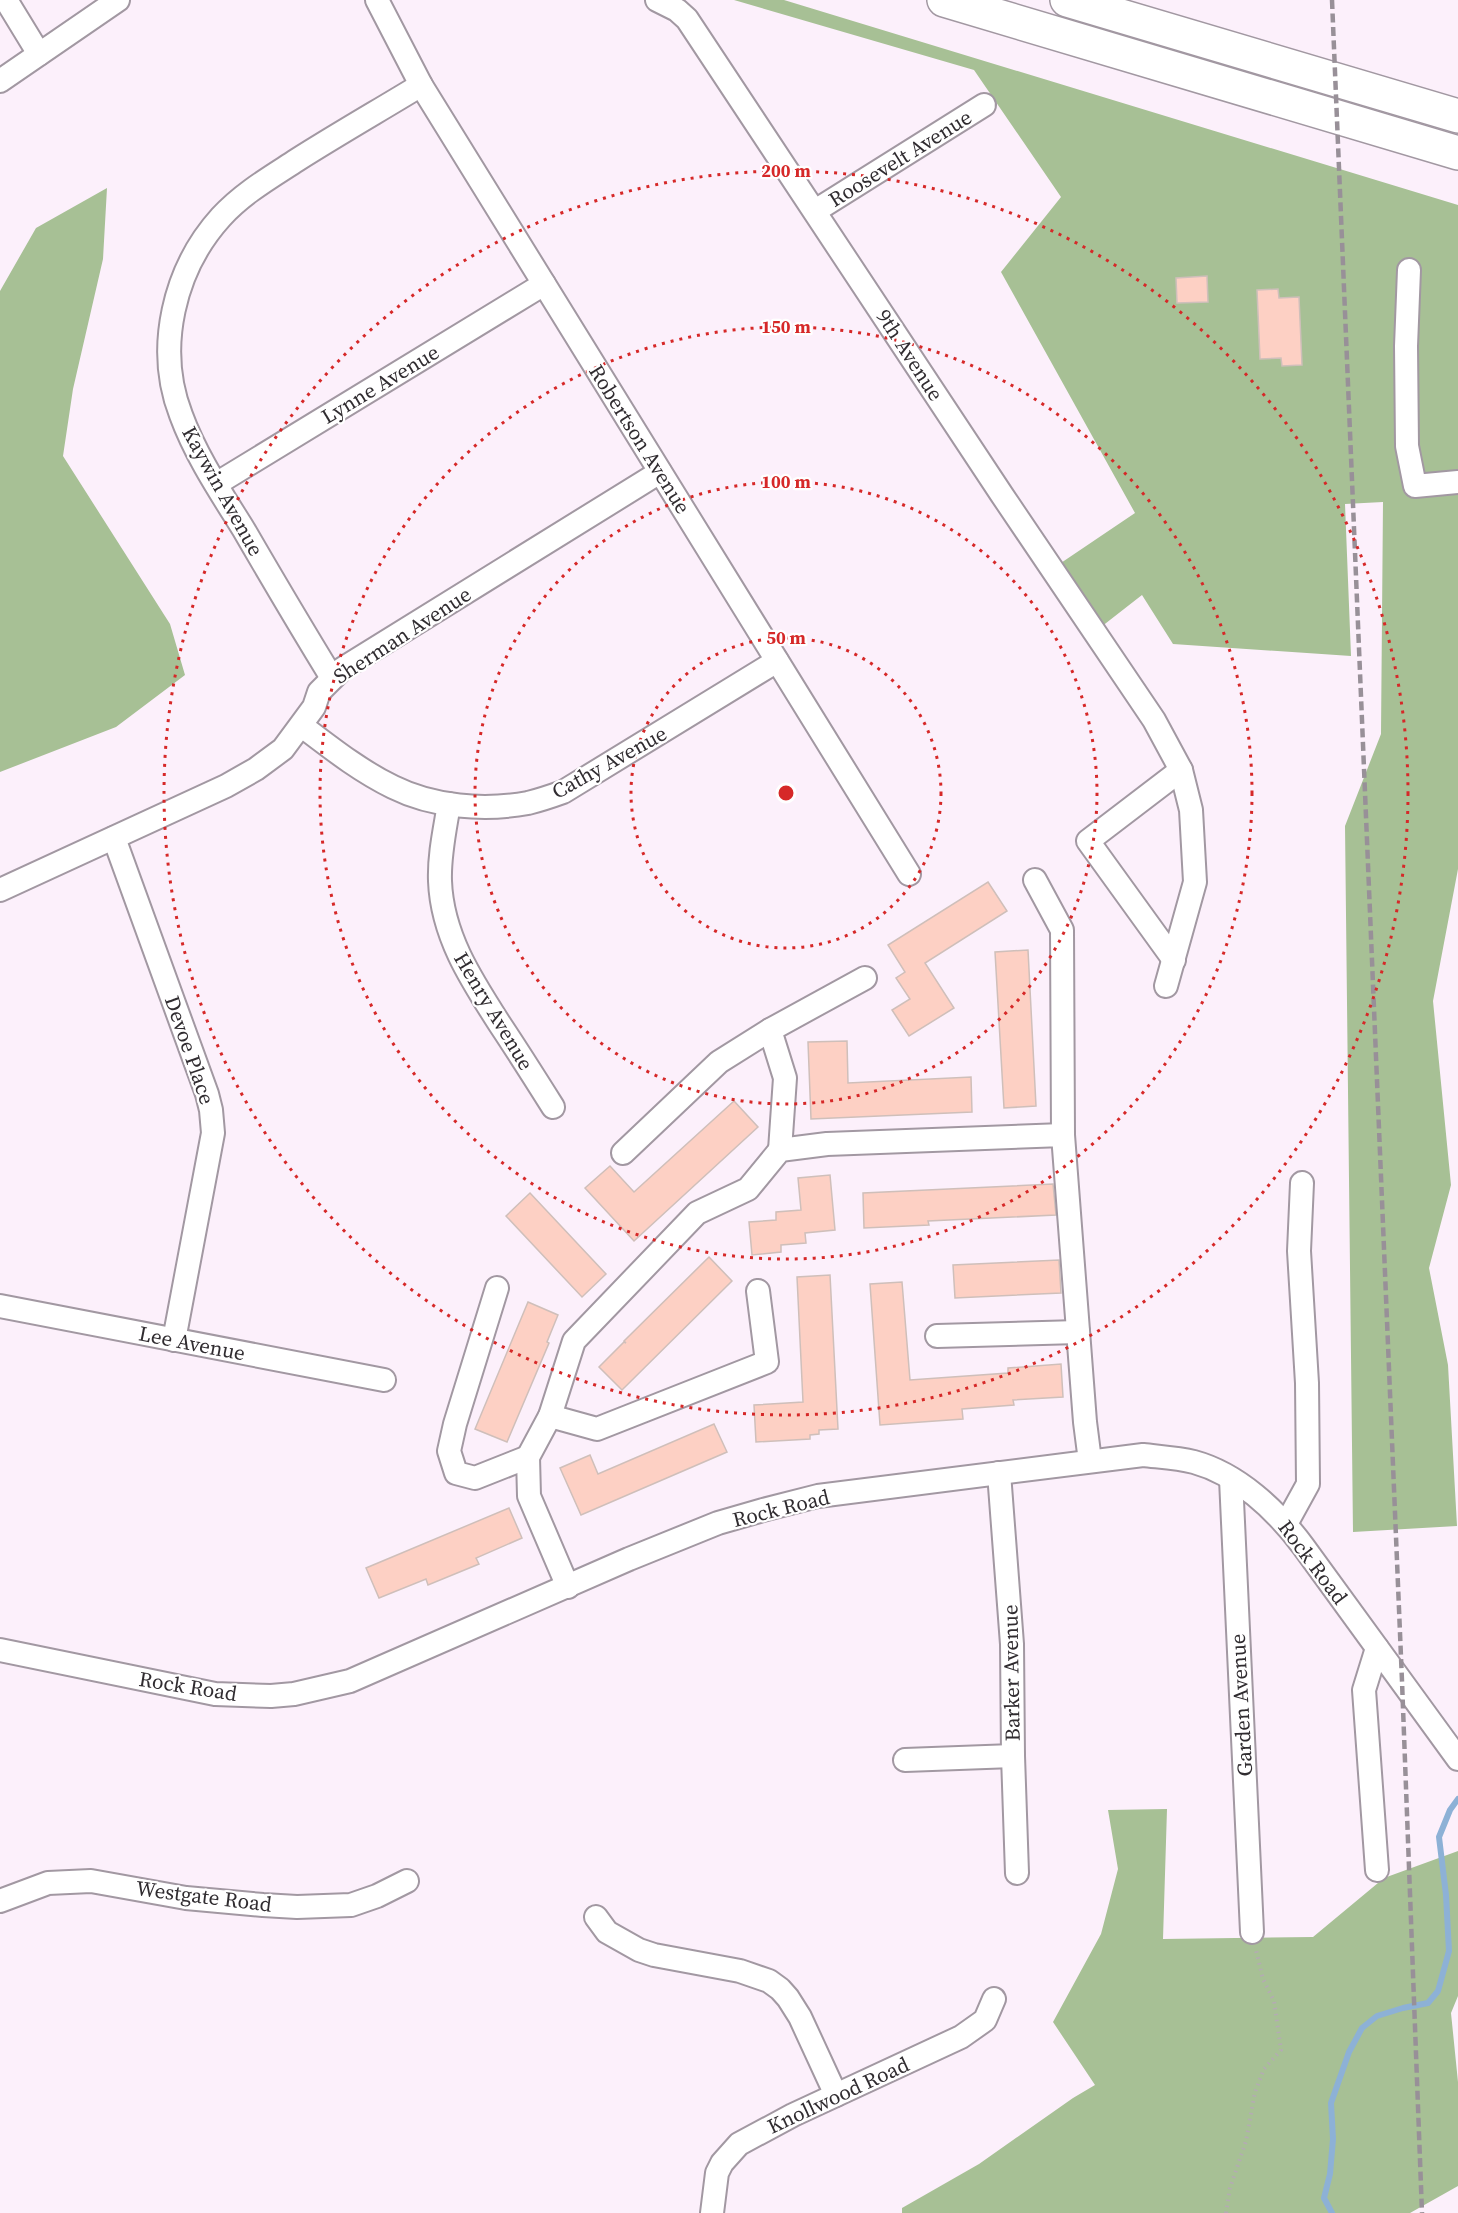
<svg xmlns="http://www.w3.org/2000/svg" width="1458" height="2213" font-family="'Source Serif 4',serif">
	<rect width="100%" height="100%" fill="#fcf0fb"/>
	<g fill="#a7c095">
		<polygon points="734,0 784,0 1458,205 1458,869 1433,1001 1451,1185 1429,1268 1448,1365 1457,1526 1353,1532 1345,826 1381,734 1383,502 1345,504 1351,656 1173,644 1142,595 1092,634 1052,569 1135,513 1001,272 1061,197 974,70"/>
		<polygon points="107,188 103,259 73,389 63,456 170,624 185,675 116,727 0,772 0,291 36,228"/>
		<polygon points="1167,1809 1163,1939 1313,1937 1384,1878 1458,1851 1458,1996 1451,2013 1458,2082 1458,2186 1410,2213 902,2213 902,2208 979,2164 1073,2098 1095,2085 1053,2022 1101,1934 1118,1869 1108,1810"/>
	</g>
	<g fill="none" stroke-linecap="round" stroke-linejoin="round">
		<polyline stroke="#8db1d6" stroke-width="6" points="1332,2213 1324,2198 1330,2174 1333,2139 1331,2103 1349,2052 1362,2028 1377,2016 1403,2008 1428,2003 1438,1991 1449,1951 1446,1895 1439,1837 1450,1810 1458,1799"/>
	</g>
	<g fill="#fdd0c4" stroke="#cfbfba" stroke-width="1.5">
		<polygon points="1207,276 1208,302 1177,303 1176,278"/>
		<polygon points="1278,289 1279,298 1299,297 1302,365 1282,366 1281,358 1260,359 1257,290"/>
		<polygon points="988,882 1007,911 925,963 954,1008 909,1036 892,1010 910,999 896,978 905,972 888,945"/>
		<polygon points="1028,950 1036,1106 1004,1108 995,952"/>
		<polygon points="847,1041 848,1083 971,1077 972,1112 811,1119 808,1042"/>
		<polygon points="734,1101 758,1127 634,1241 585,1188 610,1166 634,1192"/>
		<polygon points="830,1175 835,1230 805,1233 806,1243 781,1245 781,1252 752,1255 749,1222 776,1220 776,1212 801,1210 798,1178"/>
		<polygon points="1053,1184 1056,1215 928,1221 929,1225 864,1228 863,1193"/>
		<polygon points="530,1193 606,1274 582,1297 506,1216"/>
		<polygon points="709,1257 732,1281 622,1390 599,1367 624,1342 626,1343 624,1341"/>
		<polygon points="1059,1260 1061,1293 955,1298 953,1265"/>
		<polygon points="830,1275 838,1429 819,1430 819,1434 810,1435 810,1439 756,1442 754,1405 803,1402 797,1277"/>
		<polygon points="902,1282 910,1380 1008,1373 1008,1368 1061,1364 1063,1397 1013,1400 1014,1405 962,1409 963,1419 880,1425 870,1284"/>
		<polygon points="528,1302 558,1315 547,1342 549,1343 507,1442 475,1429"/>
		<polygon points="714,1424 727,1452 581,1515 560,1468 590,1455 598,1474"/>
		<polygon points="509,1508 522,1538 476,1558 479,1564 428,1585 426,1579 379,1598 366,1568"/>
	</g>
	<g fill="none" stroke-linecap="round" stroke-linejoin="round">
		<defs>
			<g id="minor">
				<polyline points="6,0 39,54"/>
				<polyline points="377,0 421,85 909,874"/>
				<polyline points="657,0 677,10 687,19 1002,495 1154,720 1181,770 1191,810 1195,882 1166,986"/>
				<polyline points="0,81 118,0"/>
				<polyline points="815,211 984,105"/>
				<polyline points="1409,270 1406,346 1407,446 1415,486 1458,482"/>
				<polyline points="216,484 544,284"/>
				<path d="M 332,678 C 302,629 273,580 244,530 C 221,493 196,456 181,415 C 155,348 174,269 221,217 C 243,193 271,177 297,160 C 338,134 380,110 421,85"/>
				<path d="M 302,726 C 331,748 360,771 393,787 C 433,807 484,811 528,803 C 540,800 552,796 563,792 L 777,661"/>
				<path d="M 449,804 C 445,829 439,855 440,881 C 442,936 472,981 501,1026 C 519,1053 536,1080 553,1107"/>
				<polyline points="114,838 207,1094 211,1110 213,1133 174,1340"/>
				<polyline points="1035,880 1062,930 1063,1135"/>
				<polyline points="0,890 226,786 256,769 283,749 314,707 319,692 342,669 660,472"/>
				<polyline points="1174,960 1088,841 1181,770"/>
				<polyline points="780,1150 785,1078 770,1030 865,978"/>
				<polyline points="623,1153 719,1062 770,1030"/>
				<polyline points="497,1288 455,1424 449,1451 456,1473 475,1478 528,1457"/>
				<polyline points="0,1306 384,1380"/>
				<polyline points="937,1336 1078,1332"/>
				<polyline points="550,1416 597,1429 767,1362 758,1291"/>
				<polyline points="999,1473 1012,1644 1013,1756 1017,1873"/>
				<polyline points="1231,1479 1252,1932"/>
				<polyline points="1286,1524 1308,1484 1307,1383 1299,1251 1302,1183"/>
				<polyline points="568,1587 529,1496 528,1457 550,1416 574,1341 697,1213 748,1189 780,1150 827,1144 1063,1135 1085,1422 1090,1461"/>
				<polyline points="1377,1648 1364,1690 1377,1870"/>
				<path d="M 0,1650 L 215,1694 L 271,1696 L 294,1694 L 350,1681 L 629,1559 L 718,1523 L 763,1510 L 818,1496 L 1143,1455 C 1160,1457 1178,1458 1194,1462 C 1238,1474 1276,1510 1303,1546 L 1458,1759"/>
				<polyline points="905,1760 1013,1756"/>
				<polyline points="0,1901 48,1883 91,1881 186,1898 263,1905 297,1907 351,1905 377,1896 407,1881"/>
				<polyline points="596,1917 607,1932 639,1950 654,1955 740,1971 769,1981 780,1989 788,1998 800,2017 836,2095"/>
				<polyline points="712,2213 717,2173 722,2163 739,2144 793,2115 961,2037 985,2020 994,1999"/>
			</g>
			<g id="highway">
				<polyline points="944,0 1458,153"/>
				<polyline points="1067,0 1458,116"/>
			</g>
		</defs>
		<use href="#minor" stroke="#a298a2" stroke-width="26"/>
		<use href="#highway" stroke="#a298a2" stroke-width="36"/>
		<polyline stroke="#b4abb3" stroke-width="4" stroke-dasharray="1.5 4.5" stroke-linecap="butt" points="1226,2213 1230,2188 1246,2141 1255,2092 1264,2069 1281,2050 1274,2001 1263,1979 1256,1950"/>
		<use href="#minor" stroke="#fff" stroke-width="22"/>
		<use href="#highway" stroke="#fff" stroke-width="33"/>
		<polyline stroke="#989098" stroke-width="4.5" stroke-dasharray="9 4.5" stroke-linecap="butt" points="1332,0 1402,1681 1422,2213"/>
	</g>
	<g fill="none" stroke="#d62828" stroke-width="3" stroke-dasharray="3 6">
		<circle cx="786" cy="793" r="155"/>
		<circle cx="786" cy="793" r="311"/>
		<circle cx="786" cy="793" r="466"/>
		<circle cx="786" cy="793" r="622"/>
	</g>
	<g text-anchor="middle" dominant-baseline="central" stroke-width="4.5" stroke-linejoin="round" paint-order="stroke">
		<g font-size="21" fill="#302c30" stroke="#fff">
			<text transform="translate(900 158) rotate(-32)">Roosevelt Avenue</text>
			<text transform="translate(910 355) rotate(57)">9th Avenue</text>
			<text transform="translate(380 384) rotate(-31)">Lynne Avenue</text>
			<text transform="translate(640 439) rotate(58)">Robertson Avenue</text>
			<text transform="translate(223 491) rotate(61)">Kaywin Avenue</text>
			<text transform="translate(402 635) rotate(-33)">Sherman Avenue</text>
			<text transform="translate(609 762) rotate(-29)">Cathy Avenue</text>
			<text transform="translate(494 1011) rotate(59)">Henry Avenue</text>
			<text transform="translate(190 1050) rotate(71)">Devoe Place</text>
			<text transform="translate(192 1343) rotate(11)">Lee Avenue</text>
			<text transform="translate(781 1508) rotate(-14)">Rock Road</text>
			<text transform="translate(1313 1562) rotate(53)">Rock Road</text>
			<text transform="translate(1011 1673) rotate(-91)">Barker Avenue</text>
			<text transform="translate(188 1686) rotate(9)">Rock Road</text>
			<text transform="translate(1241 1705) rotate(-93)">Garden Avenue</text>
			<text transform="translate(204 1896) rotate(7)">Westgate Road</text>
			<text transform="translate(838 2095) rotate(-25)">Knollwood Road</text>
		</g>
	</g>
	<circle cx="786" cy="793" r="9" fill="#d62828" stroke="#fff" stroke-width="3"/>
	<g font-size="18" text-anchor="middle" font-weight="bold" fill="#d62828" stroke="#fff" stroke-width="4.5" stroke-linejoin="round" paint-order="stroke">
		<text x="786" y="177">200 m</text>
		<text x="786" y="333">150 m</text>
		<text x="786" y="488">100 m</text>
		<text x="786" y="644">50 m</text>
	</g>
</svg>
